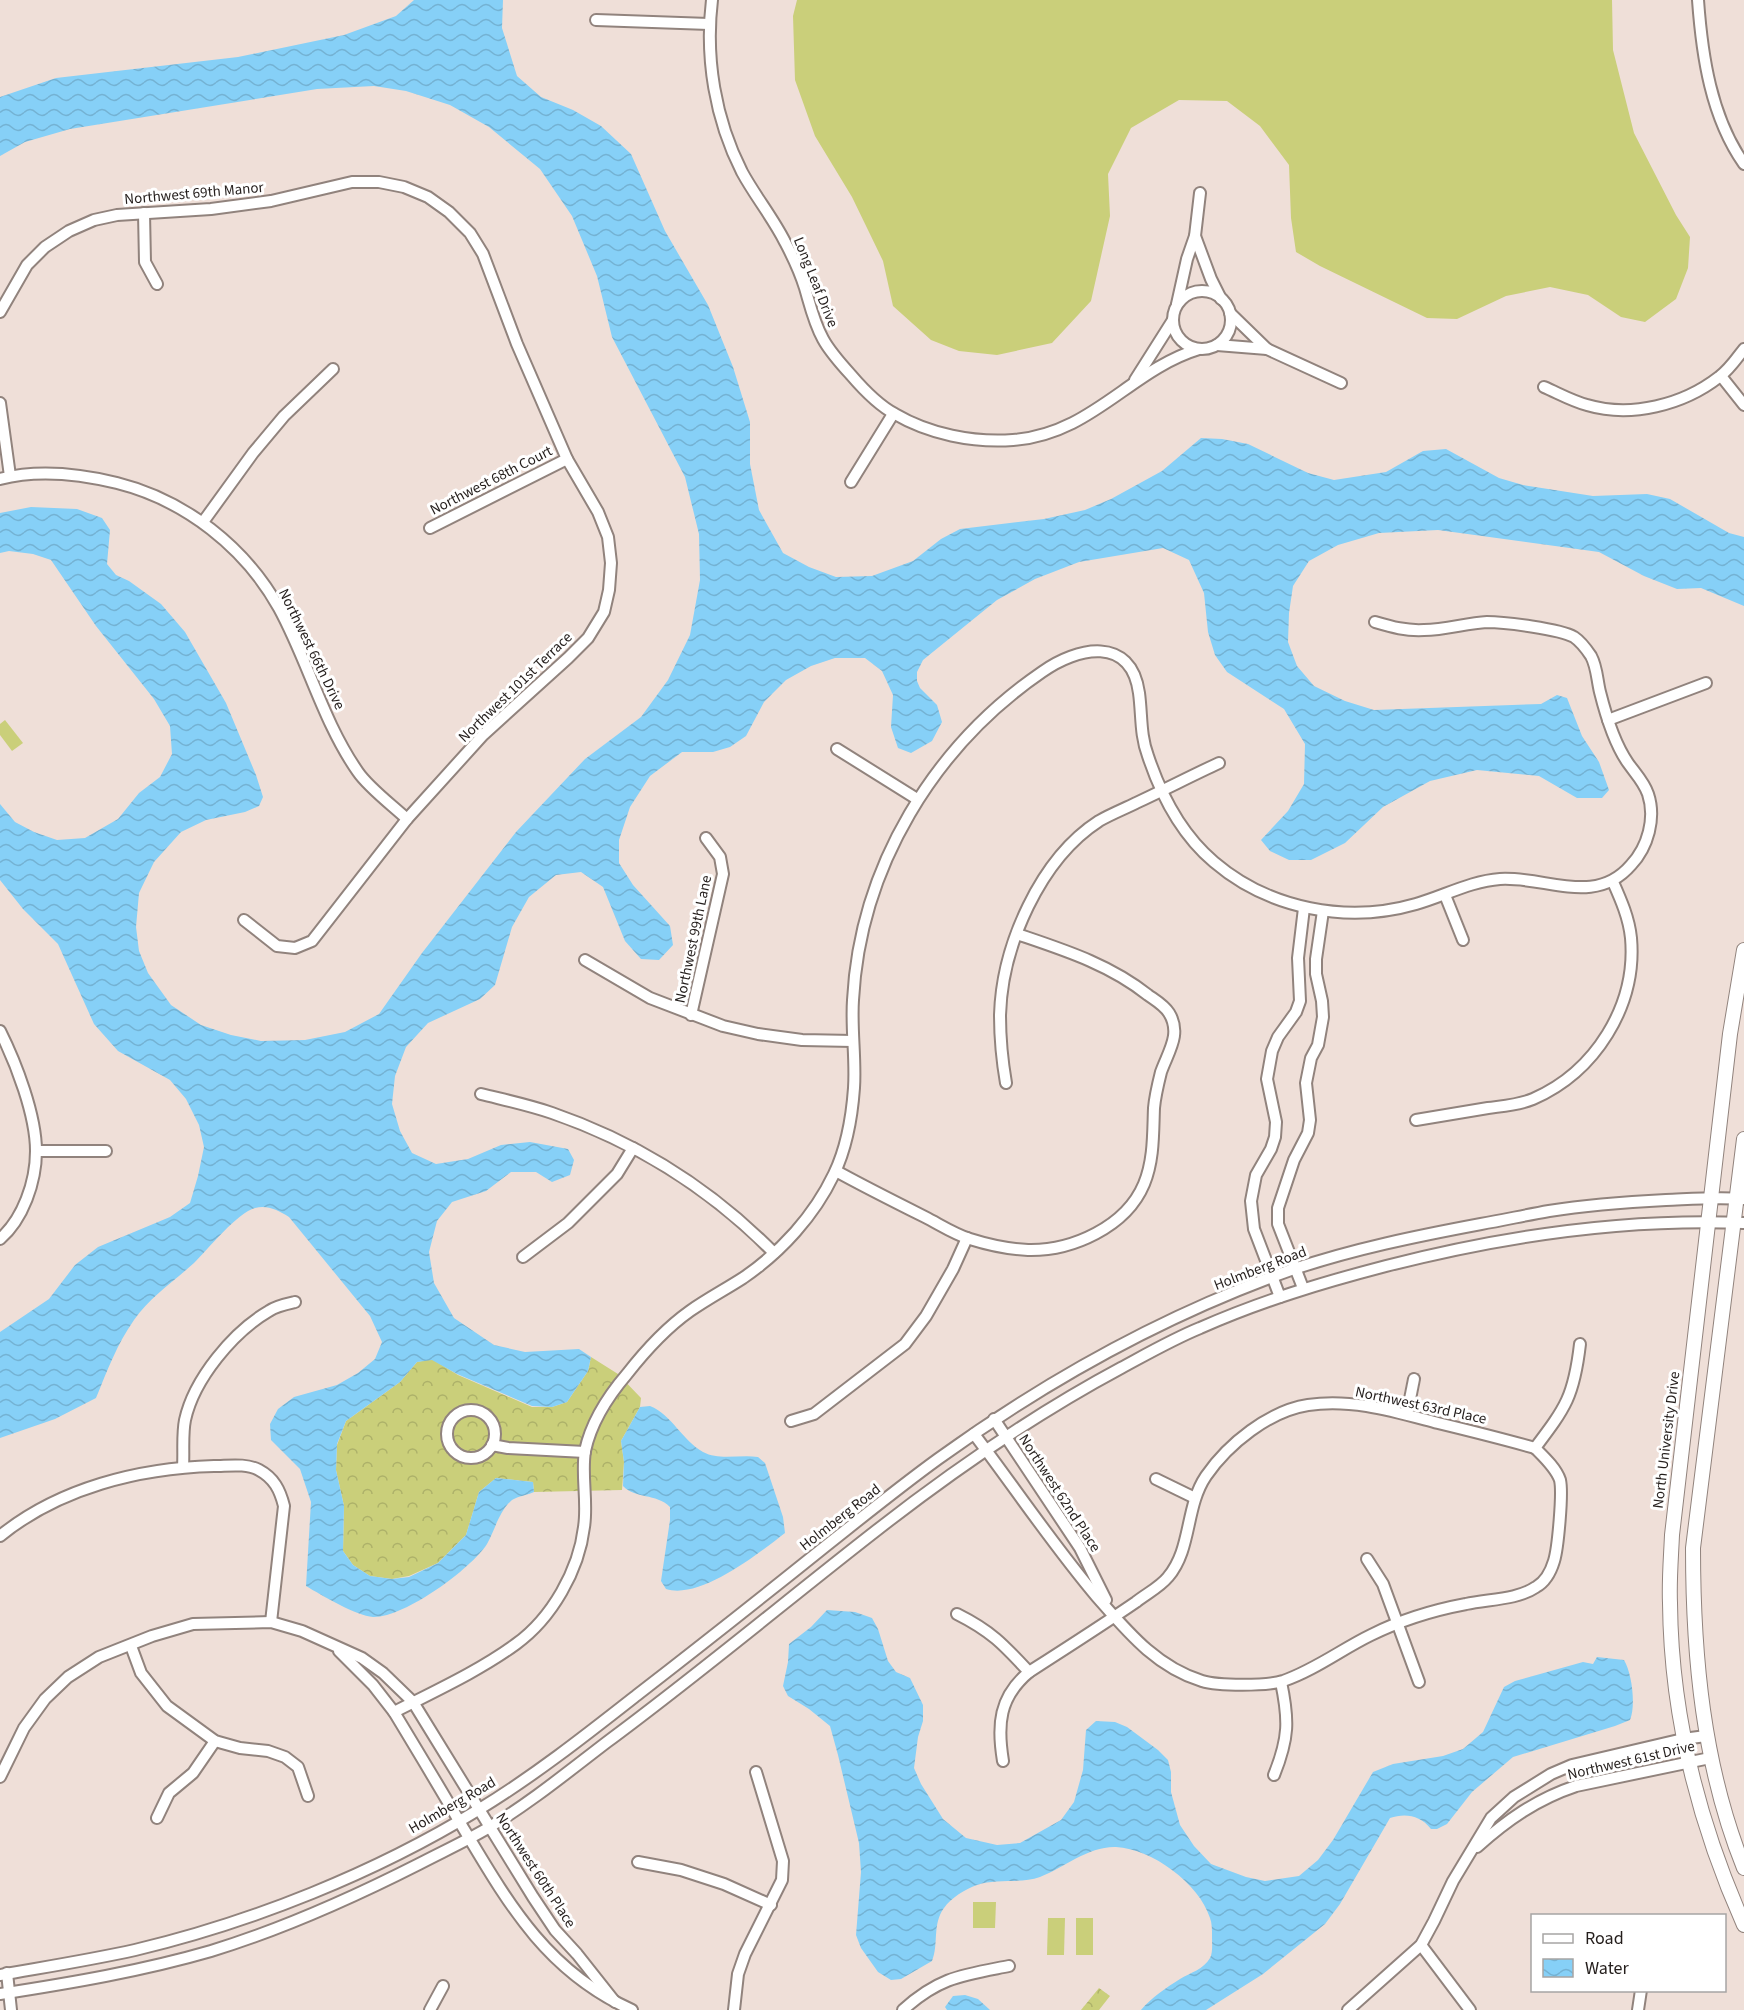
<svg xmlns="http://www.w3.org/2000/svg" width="1744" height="2010" font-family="'Source Sans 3',sans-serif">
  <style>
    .grass { fill: #cacf7a }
    .forest { fill: url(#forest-crowns) }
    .water { fill: url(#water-waves) }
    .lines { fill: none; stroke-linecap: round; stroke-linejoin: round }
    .minor-casing { stroke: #91837d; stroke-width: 14 }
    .major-casing { stroke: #91837d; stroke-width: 16 }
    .minor { stroke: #fff; stroke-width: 10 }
    .major { stroke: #fff; stroke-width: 14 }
    .labels { text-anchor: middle; stroke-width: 6; stroke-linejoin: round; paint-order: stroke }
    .street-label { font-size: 15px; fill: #241e1c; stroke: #fff }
  </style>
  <defs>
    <pattern id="forest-crowns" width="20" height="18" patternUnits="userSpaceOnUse" patternTransform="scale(1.5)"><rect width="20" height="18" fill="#cacf7a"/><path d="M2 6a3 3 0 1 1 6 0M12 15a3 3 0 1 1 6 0" fill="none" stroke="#adb169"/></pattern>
    <pattern id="water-waves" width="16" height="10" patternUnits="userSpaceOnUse" patternTransform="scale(1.5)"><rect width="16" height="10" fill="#86d0f7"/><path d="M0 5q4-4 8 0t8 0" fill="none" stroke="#74b2d3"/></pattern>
  </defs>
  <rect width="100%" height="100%" fill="#efdfd8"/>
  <g class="grass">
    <path d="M797,0H1612L1613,50L1634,133L1676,215L1690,237L1688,268L1676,299L1645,322L1621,317L1588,295L1550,287L1506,296L1457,319L1427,318L1320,266L1296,252L1291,218L1289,165L1260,126L1227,101L1179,100L1131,128L1108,174L1110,216L1091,301L1052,343L997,355L959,351L931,340L893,306L883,261L852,197L815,136L795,80L793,16Z"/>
    <path d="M5,720L23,743L12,751L0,735V724Z"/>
    <path d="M973,1902H996L995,1928H973Z"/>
    <path d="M1048,1918H1065L1064,1955H1047Z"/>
    <rect x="1076" y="1918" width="17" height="37"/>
  </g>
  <g class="forest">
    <path d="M591,1357L618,1374L641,1398L640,1407L621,1441L624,1462L622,1490L534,1492L533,1482L496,1478L479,1492L466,1535L438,1563L409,1576L392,1579L370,1576L353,1565L343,1551L344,1506L336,1470L337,1445L346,1421L400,1382L417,1362L432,1359L458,1375L532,1407H552L567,1402L588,1371Z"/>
    <path d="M1099,1988L1110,1996L1099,2010H1081Z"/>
  </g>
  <g class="water">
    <path d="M414,0H503L502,28L517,76L541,97L573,110L601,126L631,154L665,231L708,305L733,367L750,422V464L759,510L783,553L809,567L836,577L872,576L913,561L941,539L960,529L1044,519L1085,510L1111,499L1162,471L1201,438L1222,439L1248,444L1308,473L1334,480L1386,472L1423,451L1446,449L1499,478L1523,485L1593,496L1647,494L1670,499L1729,533L1744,537V606L1701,588L1677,589L1644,576L1599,552L1438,530L1379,533L1338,545L1309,561L1293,586L1289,613L1288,642L1297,666L1314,686L1345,701L1374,710L1541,704L1557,695L1567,698L1582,736L1599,762L1609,790L1602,798H1577L1539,776L1477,770L1430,781L1383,807L1345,843L1311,860H1289L1270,851L1261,840L1288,811L1304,784L1305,744L1284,709L1227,672L1215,655L1208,632L1204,593L1189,560L1163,548L1079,562L1035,579L997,600L923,660L917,672V681L920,688L937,705L942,722L932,741L911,753L898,748L891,727L893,695L882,671L865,658H835L811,666L786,680L764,702L746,736L730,747L713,752H682L650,776L630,807L619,840V863L633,885L670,926L673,945L659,960L641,959L625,941L603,887L581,872L556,875L529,897L512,927L495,985L480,999L428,1023L406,1047L395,1076L392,1104L400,1131L412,1153L436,1164L468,1159L501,1145L530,1142L568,1149L574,1160L570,1175L552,1182L536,1172H511L486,1191L452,1202L437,1221L429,1252L434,1283L454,1318L494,1345L525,1352L579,1349L591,1357L588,1371L567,1402L552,1407L532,1406L457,1374L432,1360L417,1362L400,1382L346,1421L337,1444L336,1470L344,1506L343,1551L353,1565L370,1576L392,1579L409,1577L438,1563L466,1535L479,1492L496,1478L533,1482L534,1492C528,1495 518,1496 512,1500C499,1511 495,1530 487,1544C471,1569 404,1618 373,1617C357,1616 321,1595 306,1586L311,1502L300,1469L271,1440L270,1424L278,1409L294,1397L337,1385L358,1373L375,1359L382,1342L370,1316L289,1217C277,1210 268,1205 255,1208C238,1212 207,1250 194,1263C173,1282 150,1297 134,1320C117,1344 107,1371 96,1398L55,1419L0,1438V1332L49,1299L75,1265L98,1247L170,1217L190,1203L198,1176L204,1147L199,1125L186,1099L170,1080L118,1051L94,1024L58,944L23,909L0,880V804L15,822L34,832L57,840L85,838L118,819L139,793L160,777L172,754L170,726L154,699L96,626L51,560L33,554L9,551L0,553V513L31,507L77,509L102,518L110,530L107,564L116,575L129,581L161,604L185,632L226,703L256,775L263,797L259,806L245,812L206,820L181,832L154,862L139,893L136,927L139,951L148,973L171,1005L201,1025L231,1035L261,1041L305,1040L345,1032L379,1014L422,953L516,832L585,759L641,717L668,680L690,635L700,580L699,534L685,477L612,337L597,276L572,216L540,169L489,127L450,105L406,91L374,86L317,89L70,129L25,142L0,156V97L56,78L238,57L344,35L396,16Z"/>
    <path d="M650,1406C672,1415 682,1440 703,1452C720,1461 740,1454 758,1457L765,1463L783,1517L785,1533C758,1554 700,1600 666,1589L661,1581L670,1520V1507C656,1493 635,1499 623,1486L624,1462L621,1441L640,1407Z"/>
    <path d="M827,1610L855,1612L872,1618L878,1629L888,1661L896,1672L910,1678L923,1705V1721L918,1737L914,1768L921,1784L943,1819L966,1838L997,1845L1020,1843L1061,1820L1074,1802L1083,1770L1086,1730L1096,1721L1115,1722L1127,1727L1158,1750L1168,1760L1171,1772V1792L1180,1825L1194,1846L1211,1864L1246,1877L1265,1881L1299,1876L1318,1860L1333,1840L1373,1772L1393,1764L1443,1756L1463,1749L1483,1732L1504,1687L1515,1681L1583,1662L1593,1664L1597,1657L1624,1660C1632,1673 1636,1706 1630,1720L1615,1726L1513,1757L1472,1792L1447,1824L1437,1829H1431C1420,1815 1405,1813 1390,1818L1340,1904L1325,1924L1263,1974L1206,2010H1141C1151,1998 1167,1987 1180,1979C1190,1973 1204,1969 1210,1958C1213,1953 1212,1942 1212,1936C1212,1930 1212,1923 1210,1918C1199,1883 1152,1849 1116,1847C1089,1846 1065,1867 1040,1877C1021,1884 997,1878 977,1885C965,1889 951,1898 944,1908C932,1924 939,1944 932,1961L901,1979L891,1980L878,1972L861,1948L856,1935L861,1872L859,1843L838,1755L830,1726L809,1709L788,1696L783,1686L788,1662L789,1644L811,1627Z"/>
    <path d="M965,1995L978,1999L990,2010H947L945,2007L953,1996Z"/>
  </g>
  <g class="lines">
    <g class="minor-casing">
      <g id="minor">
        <path d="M712,0C705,58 715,119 742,172C755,196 773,218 785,242C793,257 800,272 805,288C810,305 814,323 823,339C830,352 841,364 851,375C863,389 878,405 895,414C929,434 973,443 1013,440C1092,434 1130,370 1199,349"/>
        <path d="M1698,0C1702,56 1711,117 1744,164"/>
        <path d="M596,20L709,24"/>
        <path d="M144,213L145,262L157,284"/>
        <path d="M1195,236L1211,279L1221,299"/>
        <circle cx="1202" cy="320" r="29"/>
        <path d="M1177,304L1187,259L1195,236L1200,193"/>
        <path d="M0,312L27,265L45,247L69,231L94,220L117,215L211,209L271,201L352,182H379L404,187L428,197L449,212L470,233L483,254L517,344L567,459L598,512L608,537L611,563L609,590L604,612L588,638L568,658L483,735L407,819L312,941L295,948L277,946L244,920"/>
        <path d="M1230,313L1267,349"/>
        <path d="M1217,345L1267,349L1341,383"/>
        <path d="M1721,376L1744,405"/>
        <path d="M1135,380L1173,320"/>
        <path d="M1544,387C1558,393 1572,401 1587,405C1631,418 1683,405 1719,377C1729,370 1737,358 1744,349"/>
        <path d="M0,403L10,476"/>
        <path d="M0,479C38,469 80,474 117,483C185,500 245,547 279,608C308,661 323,722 358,772C369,788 392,805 407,819"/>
        <path d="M851,482L893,414"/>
        <path d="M203,522L253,453L284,416L333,369"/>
        <path d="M430,528L567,459"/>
        <path d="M1608,720L1706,683"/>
        <path d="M837,749L917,799"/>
        <path d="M1445,895L1463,940"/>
        <path d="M585,960L650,998L723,1026L758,1034L802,1040L853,1041"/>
        <path d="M691,1015L723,874L720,857L706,838"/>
        <path d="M0,1031C16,1063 36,1115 36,1151C36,1182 23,1219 0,1239"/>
        <path d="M1006,1083C1002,1060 1000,1038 1000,1015C1002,946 1040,859 1099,821C1111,814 1124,809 1136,803C1164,790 1191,776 1219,763"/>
        <path d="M481,1094C505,1100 529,1105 552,1113C636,1142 711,1189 774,1253"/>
        <path d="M1416,1120C1440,1116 1464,1112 1488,1108C1502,1106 1519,1105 1533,1099C1595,1072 1637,1006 1631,938C1629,918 1621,900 1613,882"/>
        <path d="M36,1151H106"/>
        <path d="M836,1171C865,1187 895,1202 925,1217C939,1224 954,1234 970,1239C989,1245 1007,1249 1028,1250C1072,1251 1126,1227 1144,1184C1154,1160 1153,1133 1154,1108C1155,1096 1158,1084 1161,1072C1168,1052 1182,1034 1169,1013C1164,1005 1155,1000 1148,995C1109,964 1064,950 1017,934"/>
        <path d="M523,1257L568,1223L617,1174L633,1148"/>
        <path d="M1303,1288L1278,1224V1208L1294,1160L1308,1133L1310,1120L1306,1083L1311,1058L1318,1045L1323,1017L1322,1001L1316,974V959L1323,911"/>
        <path d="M1280,1297L1254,1229L1251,1201L1256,1175L1271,1149L1275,1137L1276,1122L1267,1079L1272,1051L1278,1037L1296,1012L1300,1001L1298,958L1304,908"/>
        <circle cx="471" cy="1434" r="24"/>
        <path d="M1407,1414L1414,1379"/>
        <path d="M994,1419L1080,1548L1106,1600"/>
        <path d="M791,1421L814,1414L905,1344L926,1316L953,1269L967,1238"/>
        <path d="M974,1434C1015,1488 1053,1545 1097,1597C1127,1631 1156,1667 1202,1681C1218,1686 1267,1686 1283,1681C1315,1670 1342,1649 1371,1635C1401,1620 1434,1610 1466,1604C1488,1599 1517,1600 1536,1587C1545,1582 1551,1571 1554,1561C1558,1548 1563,1493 1560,1480C1556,1468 1544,1457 1535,1448"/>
        <path d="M492,1445L508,1448L585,1452"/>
        <path d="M1535,1448C1566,1407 1574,1396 1580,1344"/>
        <path d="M183,1467C184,1452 182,1435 185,1420C194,1379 233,1332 269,1311C276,1306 286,1304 295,1302"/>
        <path d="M1156,1479L1195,1498"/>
        <path d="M0,1536C59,1488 139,1468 214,1466C228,1466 246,1463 259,1470C274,1478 280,1490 284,1506L271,1622"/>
        <path d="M1367,1559L1383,1584L1419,1682"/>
        <path d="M957,1614C991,1631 1003,1644 1029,1672"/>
        <path d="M131,1646L141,1673L167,1706L215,1741L240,1748L268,1751L285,1757L298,1767L308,1796"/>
        <path d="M339,1651L373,1685L394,1712C417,1750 440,1788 462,1826C508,1903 546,1971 632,2010"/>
        <path d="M394,1712C435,1691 479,1671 516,1644C552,1618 579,1570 584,1527C588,1502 581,1475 585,1451C591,1423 609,1395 627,1374C645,1351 666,1328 690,1311C707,1299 726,1289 743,1278C781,1252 814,1216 834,1174C846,1149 852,1116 854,1088C856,1059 851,1029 853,1000C860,867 934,746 1042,672C1077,647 1131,635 1139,693C1142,715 1140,735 1148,756C1161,795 1182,835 1214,862C1269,909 1347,924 1416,904C1444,896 1471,881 1500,879C1546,876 1595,907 1631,865C1648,847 1656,818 1648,794C1644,782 1635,773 1628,763C1614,743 1606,716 1600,692C1597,680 1597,667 1591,656C1587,650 1580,641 1574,637C1560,629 1504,622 1487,622C1466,623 1446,630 1424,630C1406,631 1392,627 1375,622"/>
        <path d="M1003,1761C997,1725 999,1697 1029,1672C1065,1649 1101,1626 1136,1602C1146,1594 1160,1587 1168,1577C1192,1549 1185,1507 1206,1476C1228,1444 1269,1411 1308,1405C1352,1398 1396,1412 1438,1423C1471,1431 1503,1439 1535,1448"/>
        <path d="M1274,1775C1289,1738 1289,1720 1281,1682"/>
        <path d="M0,1777L24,1728L45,1699L68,1677L99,1657L152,1636L193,1624L271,1622L302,1631L362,1658L383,1673L413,1702L533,1897L555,1930L577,1954L615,2002"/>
        <path d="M157,1818L169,1793L193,1773L215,1741"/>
        <path d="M1477,1847C1507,1820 1537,1799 1576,1786L1710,1758"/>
        <path d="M638,1862L681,1870L724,1884L771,1905"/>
        <path d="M1421,1945L1470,2010"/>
        <path d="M7,1973L11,2010"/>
        <path d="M0,1975C45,1967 90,1960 135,1950C253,1922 375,1873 478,1810C534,1776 586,1735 637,1695C699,1647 761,1598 822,1549C860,1519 898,1488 938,1459C1046,1381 1165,1315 1291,1270C1353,1249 1417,1236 1481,1224C1504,1220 1526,1215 1549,1211C1587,1205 1627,1202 1666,1200C1692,1199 1718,1197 1744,1199"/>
        <path d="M0,1994C71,1983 142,1971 211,1951C283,1929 352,1898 419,1864C442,1852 466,1841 488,1828C530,1803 569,1771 607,1742C699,1674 787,1600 877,1530C954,1470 1035,1414 1121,1368C1147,1354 1173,1339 1200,1328C1261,1301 1321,1283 1386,1266C1503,1236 1623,1218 1744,1223"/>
        <path d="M430,2010L443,1986"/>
        <path d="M734,2010L738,1974L745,1954L782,1880L783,1861L756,1772"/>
        <path d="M903,2010C939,1977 963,1975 1009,1966"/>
        <path d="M1348,2010L1421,1945L1434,1921L1453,1881L1491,1818L1514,1797L1551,1774L1572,1765L1683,1739L1706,1736"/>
        <path d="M1638,2010L1641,1990"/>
      </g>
    </g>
    <g class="major-casing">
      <g id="major">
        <path d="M1744,950L1730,1034L1672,1535C1671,1558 1669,1581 1670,1603C1671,1715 1699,1824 1744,1925"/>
        <path d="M1744,1139L1693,1548C1693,1657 1703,1766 1744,1868"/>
      </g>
    </g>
    <use href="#minor" class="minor"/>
    <use href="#major" class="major"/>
  </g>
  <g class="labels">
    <g class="street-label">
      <text transform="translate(194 193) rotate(-5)" y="5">Northwest 69th Manor</text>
      <text transform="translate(816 282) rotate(68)" y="5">Long Leaf Drive</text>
      <text transform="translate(491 480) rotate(-27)" y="5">Northwest 68th Court</text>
      <text transform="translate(312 649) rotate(64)" y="5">Northwest 66th Drive</text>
      <text transform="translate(515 687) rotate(-44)" y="5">Northwest 101st Terrace</text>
      <text transform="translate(693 939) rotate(-78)" y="5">Northwest 99th Lane</text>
      <text transform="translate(1260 1268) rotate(-21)" y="5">Holmberg Road</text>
      <text transform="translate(1421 1405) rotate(12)" y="5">Northwest 63rd Place</text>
      <text transform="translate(1666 1440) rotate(-83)" y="5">North University Drive</text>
      <text transform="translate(1060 1493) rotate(57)" y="5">Northwest 62nd Place</text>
      <text transform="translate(840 1517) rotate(-38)" y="5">Holmberg Road</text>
      <text transform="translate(1631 1760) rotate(-13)" y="5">Northwest 61st Drive</text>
      <text transform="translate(452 1805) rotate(-30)" y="5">Holmberg Road</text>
      <text transform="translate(536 1870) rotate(57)" y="5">Northwest 60th Place</text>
    </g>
  </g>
  <rect x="1531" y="1914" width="195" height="78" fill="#ffffff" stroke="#a7a5a4" stroke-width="1.5"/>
  <rect x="1543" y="1934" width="30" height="9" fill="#ffffff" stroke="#a7a5a4" stroke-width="1.5"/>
  <text x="1585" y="1944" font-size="18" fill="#241e1c">Road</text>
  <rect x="1543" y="1959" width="30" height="18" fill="url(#water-waves)" stroke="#a7a5a4" stroke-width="1.5"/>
  <text x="1585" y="1974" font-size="18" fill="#241e1c">Water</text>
</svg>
